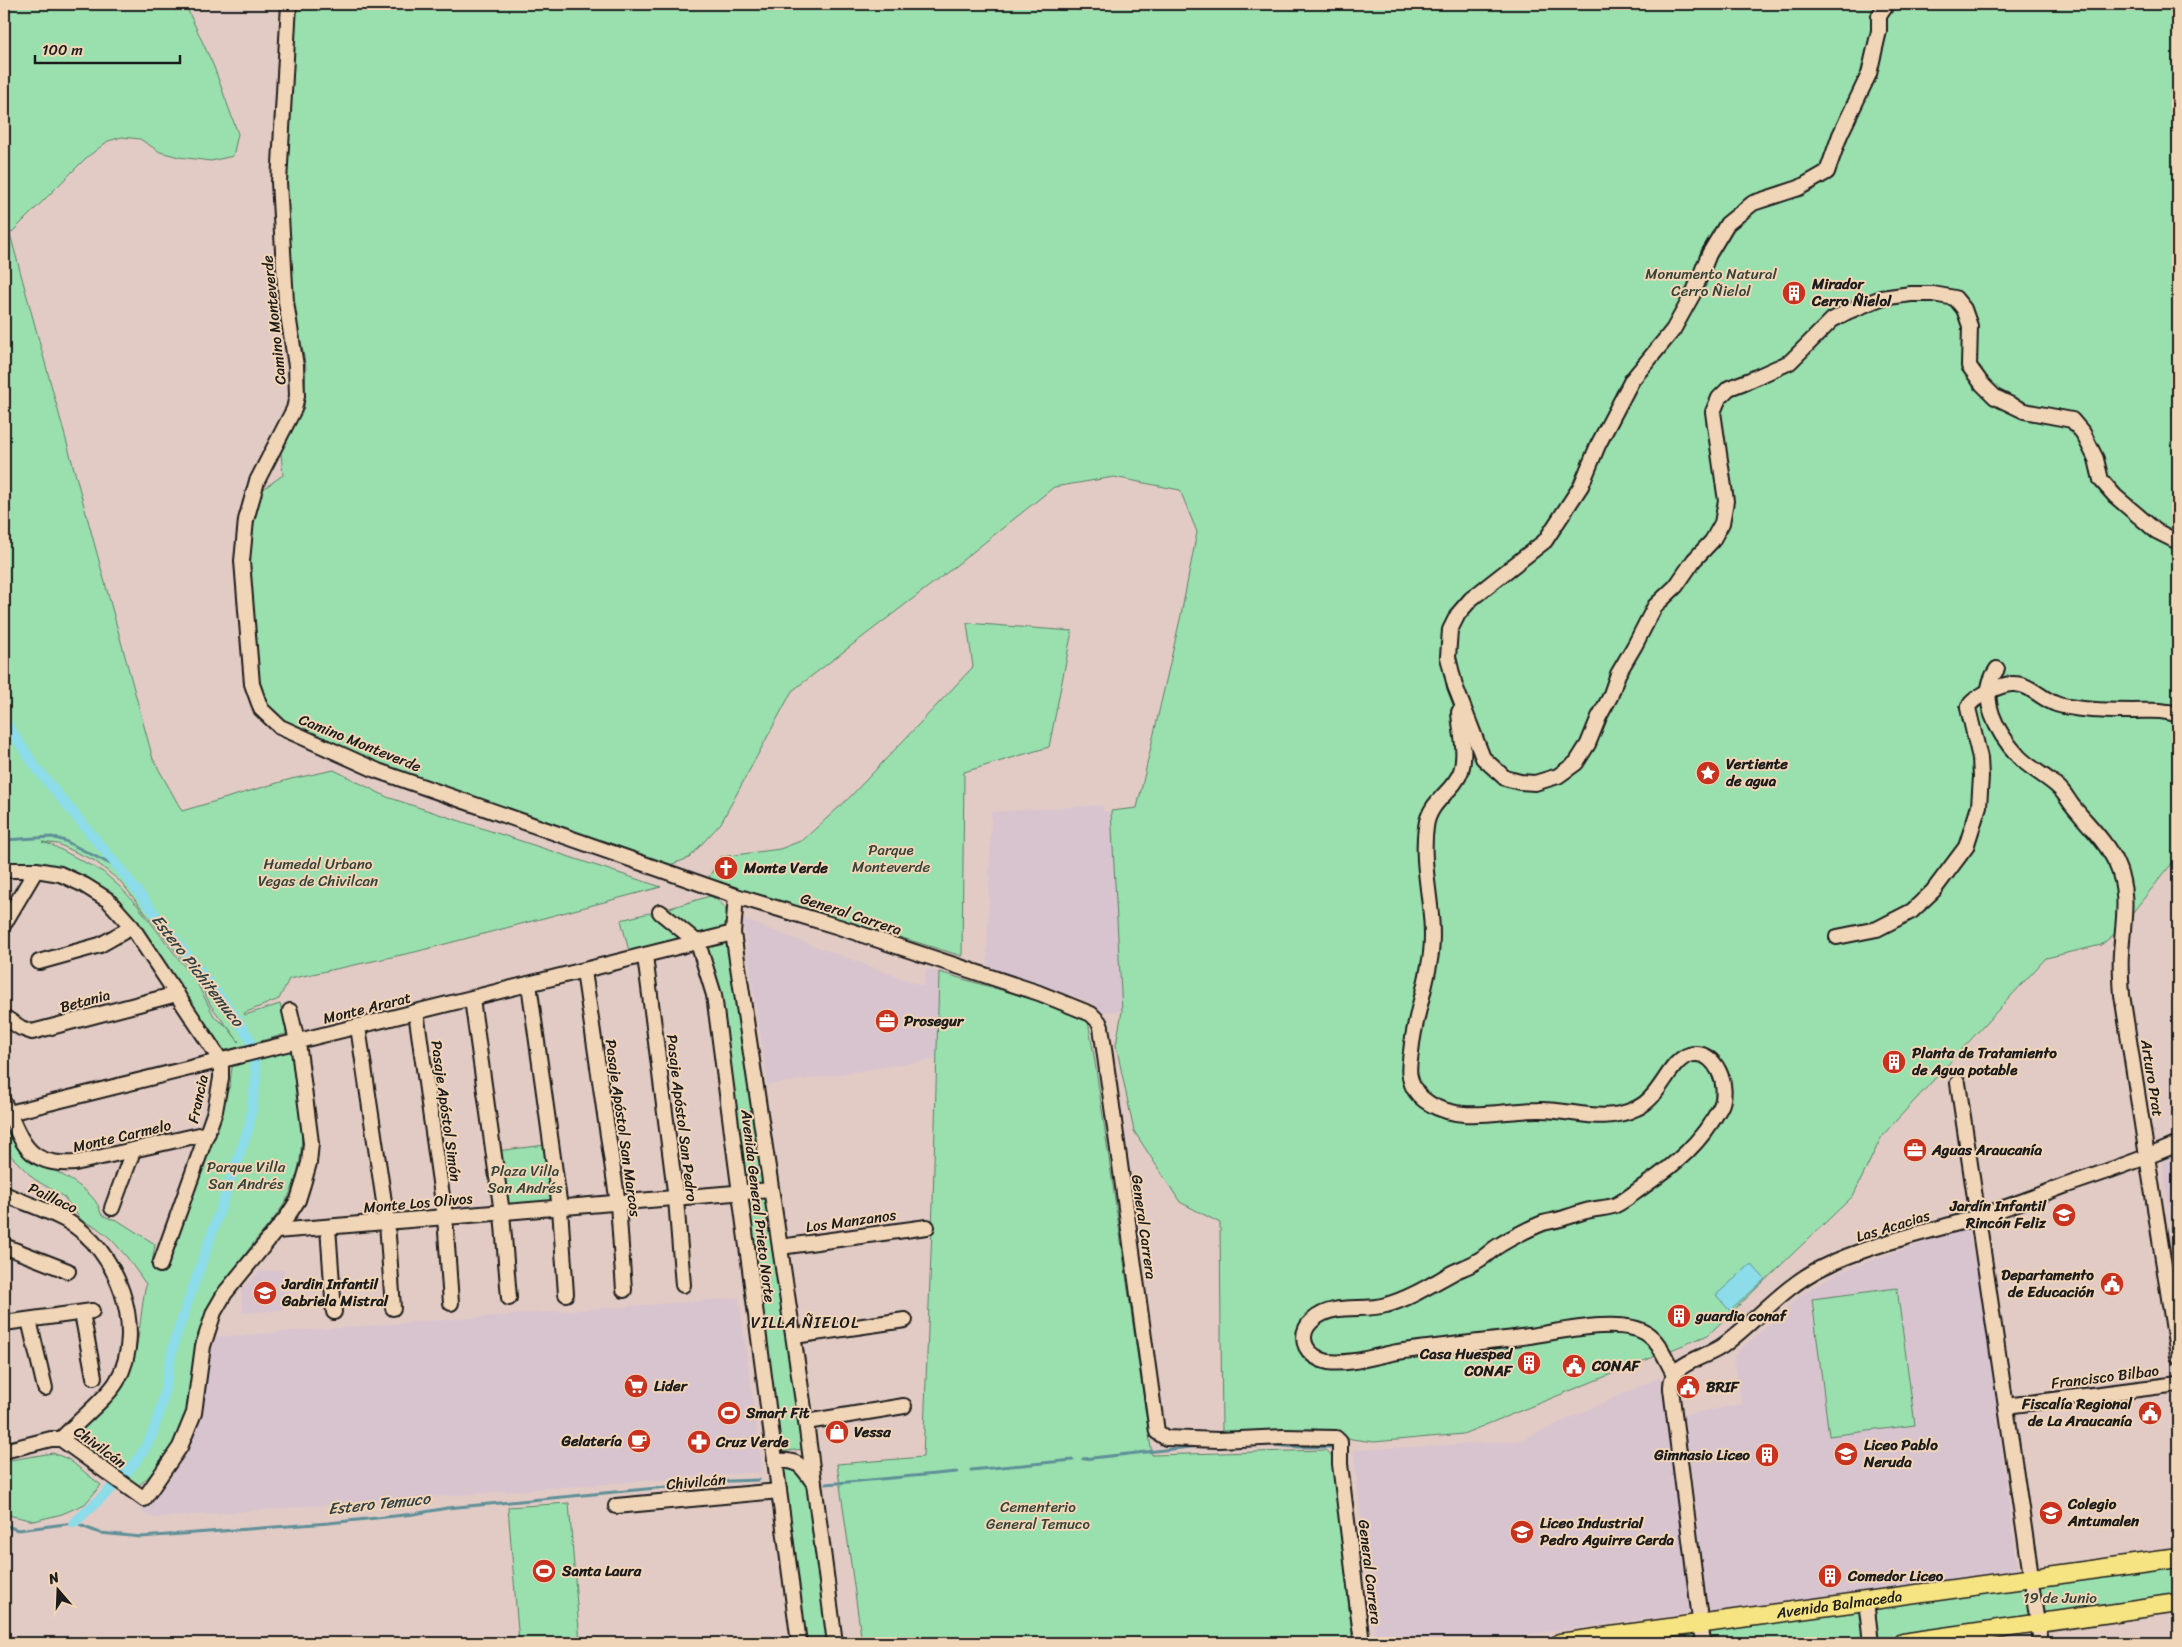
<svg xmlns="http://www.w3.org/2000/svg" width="2182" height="1647" font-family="Sriracha,sans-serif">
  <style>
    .built { fill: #d8c4cf }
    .green { fill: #99e0ae; stroke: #5a7e65; fill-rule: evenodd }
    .water { fill: #8cdce9; stroke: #5f8f97 }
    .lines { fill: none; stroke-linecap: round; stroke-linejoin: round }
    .stream { stroke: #5f8f97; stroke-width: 3 }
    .canal { stroke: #8cdce9; stroke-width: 10 }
    .minor-casing { stroke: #1c1c1c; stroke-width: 18 }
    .major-casing { stroke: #1c1c1c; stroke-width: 21 }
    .minor { stroke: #f1d5b7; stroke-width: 14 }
    .major { stroke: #f6e381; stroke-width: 18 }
    .labels { text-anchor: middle; stroke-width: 4; stroke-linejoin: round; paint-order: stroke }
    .park-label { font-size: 15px; fill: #354339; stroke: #f1d5b7 }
    .poi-label { font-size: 15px; font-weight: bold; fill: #1c1c1c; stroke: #f1d5b7; text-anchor: start }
    .street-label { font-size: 15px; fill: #1c1c1c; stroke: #f1d5b7 }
    .water-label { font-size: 16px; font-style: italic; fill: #324245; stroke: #f1d5b7 }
    .neighbourhood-label { font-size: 16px; letter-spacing: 1px; fill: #1c1c1c; stroke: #f1d5b7 }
  </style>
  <rect width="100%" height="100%" fill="#e2cbc5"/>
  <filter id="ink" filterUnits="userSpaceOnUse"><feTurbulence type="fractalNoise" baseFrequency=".02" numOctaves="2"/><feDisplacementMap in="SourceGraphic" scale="10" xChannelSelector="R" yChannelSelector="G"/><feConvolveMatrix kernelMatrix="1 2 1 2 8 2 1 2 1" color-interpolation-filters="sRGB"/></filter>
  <g filter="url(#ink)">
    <g class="built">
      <path d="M1103,805L1104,812L1111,811L1122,1011L1099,1012L1092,1003L987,966L991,812Z"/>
      <path d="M742,919L923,986L926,969L939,972L937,1059L768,1085Z"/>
      <path d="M2178,1154V1266L2162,1161Z"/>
      <path d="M1968,1227L1983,1306L2018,1573L1703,1619L1691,1529L1699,1527L1683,1415L1742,1404L1733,1356L1806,1291L1839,1272Z"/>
      <path d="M283,1270L289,1297L284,1300V1310L243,1313L241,1290L260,1271Z"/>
      <path d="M739,1298L763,1472L156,1518L146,1515L141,1510L185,1451L214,1337Z"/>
      <path d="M1660,1377L1693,1613L1462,1643H1376L1353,1450L1519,1441Z"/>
    </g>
    <g class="green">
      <path d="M4,4H185L214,67L238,134L233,156L211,161L179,157L160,152L140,139L122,137L108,141L86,158L10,234L153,759L182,811L291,779L334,770L387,797L661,887L415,952L289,979L279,999L244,1013L245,1015L280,1004L289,1033L223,1052L110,894L4,866ZM42,842L58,844L95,861L121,882L198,980L211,1006L239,1042L227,1026L215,1018L197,983L138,906L120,887L103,872L52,845Z"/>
      <path d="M292,4H2178V856L2116,933L2101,945L2046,958L1882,1136L1853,1196L1708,1335L1463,1434L1374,1442L1352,1439L1314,1429L1222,1433L1220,1223L1180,1202L1134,1131L1116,1045L1122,1011L1111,811L1137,808L1181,615L1197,532L1180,490L1114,477L1054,487L949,571L792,691L721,823L689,858L656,870L319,745L276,723L257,701L242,573L256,494L283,475L281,453L304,407L306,367L293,302L283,188Z"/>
      <path d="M967,623L1072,631L1049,747L964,772L962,956L708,879L720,857L780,849L803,840L849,798L973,667Z"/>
      <path d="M710,896C725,904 728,909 727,926C717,935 707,934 695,935L663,910Z"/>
      <path d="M649,913L668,924L679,933V938L629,951L621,920Z"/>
      <path d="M731,936L768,1188L742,1191L701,945Z"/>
      <path d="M939,972L1066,1009L1088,1021L1095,1062L1152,1455L1325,1450L1332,1456L1353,1643H862L837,1464L923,1457L933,1203Z"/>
      <path d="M285,1050H291C299,1088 307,1137 297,1174C289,1207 265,1227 246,1253C231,1273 216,1295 205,1317C195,1337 196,1360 193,1380C190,1395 187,1412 182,1425C176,1442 153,1475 138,1486H133L79,1442L77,1435C89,1415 110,1401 123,1382C141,1354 139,1316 146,1284L126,1256L111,1239L96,1227L82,1221L64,1197L34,1179L4,1149V1130C12,1140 21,1149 32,1157C51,1171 97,1188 101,1214L108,1218L117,1220L155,1244L152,1264L162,1270L213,1133L230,1085L232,1067Z"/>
      <path d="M545,1145L551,1200L504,1206L497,1151Z"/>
      <path d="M756,1195L765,1197L770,1201L803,1449L780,1452L747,1204L748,1199Z"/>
      <path d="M1897,1288L1915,1425L1829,1436L1812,1299Z"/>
      <path d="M53,1453L68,1459L101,1485L85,1504L62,1514L34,1521L4,1514V1461Z"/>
      <path d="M781,1464L806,1473L832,1643H804Z"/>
      <path d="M569,1503L580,1643H519L508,1507Z"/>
      <path d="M2178,1561V1600L2041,1621L2035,1580Z"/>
      <path d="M2028,1583L2034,1620L1876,1643L1870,1605Z"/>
      <path d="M1861,1608L1865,1643H1709L1707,1629Z"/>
      <path d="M1695,1630L1697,1643H1602Z"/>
    </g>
    <path class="water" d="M1751,1264L1765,1279L1730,1311L1716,1295Z"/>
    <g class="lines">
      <g class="stream">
        <path d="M4,840L52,837L65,841L120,869"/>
        <path d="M1264,1444L1295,1447H1330"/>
        <path d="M1083,1459L1200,1446"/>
        <path d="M971,1470L1073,1460"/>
        <path d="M826,1484L957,1472"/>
        <path d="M4,1525L18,1530L74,1523L100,1533L141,1537L329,1523L414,1514L447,1508L730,1481L759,1480"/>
      </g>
      <path class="canal" d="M4,720L37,769L120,869L235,1016L250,1039L254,1052L256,1078L249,1127L175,1339C165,1378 164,1423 139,1457C121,1482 96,1502 74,1523"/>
      <g class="minor-casing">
        <g id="minor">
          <path d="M289,4L279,182L286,302L296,366L297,396L294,409L257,481L246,520L242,561L252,684L261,709L280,727L378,771L736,896L839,927L1039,993L1091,1014L1099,1022L1101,1027L1157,1432L1166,1438L1219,1440L1283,1437L1336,1438L1340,1442V1464L1362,1643"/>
          <path d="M1887,4L1879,16V31L1869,74L1840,135L1827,172L1799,188L1753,203L1727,224L1709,254L1693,294L1673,330L1632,380L1598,445L1581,486L1545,541L1471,599L1458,614L1450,630L1448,657L1455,686L1483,758L1505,778L1520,782L1535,783L1558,776L1576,763L1588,744L1599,717L1610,697L1618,674L1635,645L1655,606L1676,586L1694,560L1712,541L1722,523L1726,501L1713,412L1719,398L1729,388L1750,380L1790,362L1832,320L1847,312L1881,298L1911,294H1933L1955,298L1964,309L1970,326L1969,366L1982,384L1995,397L2024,411L2072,420L2083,433L2096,459L2101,480L2115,496L2156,531L2178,542"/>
          <path d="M1997,669C1976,698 1998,734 2019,757C2031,769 2046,776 2058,787C2064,792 2068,800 2072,805C2087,824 2106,841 2116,863C2130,893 2123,922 2121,953C2120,967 2121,981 2122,995L2178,1356"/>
          <path d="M1459,712C1460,731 1467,752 1461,771C1454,792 1429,800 1426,827C1420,869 1436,911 1431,953C1427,986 1414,1018 1411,1052C1410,1060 1408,1070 1410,1077C1412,1089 1420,1098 1430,1104C1462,1123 1502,1110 1538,1110C1573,1109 1602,1125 1637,1108C1661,1097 1669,1061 1689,1055C1716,1047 1731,1088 1720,1108C1701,1143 1676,1164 1644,1186C1635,1192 1626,1200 1616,1205C1609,1208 1599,1208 1591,1210C1583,1211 1575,1215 1567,1217C1559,1220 1551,1221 1543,1223C1530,1228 1509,1239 1498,1246C1490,1251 1485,1257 1477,1261C1470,1266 1462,1268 1454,1272C1432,1284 1411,1298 1386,1305C1363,1312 1333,1302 1313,1320C1301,1330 1301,1345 1313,1355C1317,1358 1323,1361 1328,1362C1353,1365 1380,1354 1404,1351C1445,1345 1488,1342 1529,1336C1558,1332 1620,1317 1646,1333C1660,1342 1666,1360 1674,1374"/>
          <path d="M4,870H36L60,874L84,885L108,900L132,927L221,1061V1078L215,1111L160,1265"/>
          <path d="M736,896L733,933L806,1422L835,1643"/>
          <path d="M660,912L698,943L714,995L799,1643"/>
          <path d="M4,924L36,870"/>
          <path d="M1837,937L1877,929L1912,911L1933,891L1966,847L1979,806L1981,777L1980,758L1968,708C1972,697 2003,683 2014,684C2030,684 2041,699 2056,704C2061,706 2069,707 2075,708C2093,711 2114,711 2133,711C2149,711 2163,709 2178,715"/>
          <path d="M645,956L676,1199L683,1285"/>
          <path d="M39,962L100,945L132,927"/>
          <path d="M584,971L618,1204L624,1290"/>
          <path d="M529,984L560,1208L566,1294"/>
          <path d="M472,999L502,1213L509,1298"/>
          <path d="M416,1012L445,1217L451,1303"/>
          <path d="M4,1017L21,1028L32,1032L177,994"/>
          <path d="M358,1027L387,1222L393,1308"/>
          <path d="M1958,1083L2041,1643"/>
          <path d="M4,1103C22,1139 25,1167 75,1163L208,1133"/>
          <path d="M9,1113L733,933"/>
          <path d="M4,1194C24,1203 48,1210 67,1221C117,1249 147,1329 117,1381C108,1397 76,1423 61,1439"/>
          <path d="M112,1208L133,1151"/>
          <path d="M328,1227L334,1312"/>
          <path d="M276,1231L771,1190"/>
          <path d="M4,1246L68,1271"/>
          <path d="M780,1247L927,1227"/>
          <path d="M82,1313L94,1377"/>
          <path d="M29,1320L45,1388"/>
          <path d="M4,1323L92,1311"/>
          <path d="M794,1336L905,1320"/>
          <path d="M2006,1406L2178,1384"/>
          <path d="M806,1422L904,1406"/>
          <path d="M4,1451L51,1439H61L144,1499L180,1447L194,1413L203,1346L214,1312L225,1293L287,1217L298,1200L303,1184L309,1163L311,1143L299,1050L290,1011"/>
          <path d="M775,1461C797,1459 801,1464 813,1482"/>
          <path d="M616,1506L779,1491"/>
          <path d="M1866,1601L1871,1643"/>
          <path d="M1703,1643L1671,1389C1669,1361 1707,1359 1725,1344C1758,1319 1785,1285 1823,1267C1868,1245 1920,1234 1968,1220C2000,1210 2032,1198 2064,1186C2103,1173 2141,1160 2178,1144"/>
        </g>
      </g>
      <g class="major-casing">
        <g id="major">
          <path id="s1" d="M1560,1643L2178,1558"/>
          <path d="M1902,1643L2178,1603"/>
        </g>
      </g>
      <use href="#minor" class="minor"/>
      <use href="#major" class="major"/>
    </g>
  </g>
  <defs>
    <g id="building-disc" transform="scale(1.25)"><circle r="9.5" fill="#c8321e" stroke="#f1d5b7"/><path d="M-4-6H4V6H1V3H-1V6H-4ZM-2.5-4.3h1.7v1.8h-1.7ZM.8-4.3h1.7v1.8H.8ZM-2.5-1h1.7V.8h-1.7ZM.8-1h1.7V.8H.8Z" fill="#fff"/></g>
    <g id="sight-disc" transform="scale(1.25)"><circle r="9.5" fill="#c8321e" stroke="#f1d5b7"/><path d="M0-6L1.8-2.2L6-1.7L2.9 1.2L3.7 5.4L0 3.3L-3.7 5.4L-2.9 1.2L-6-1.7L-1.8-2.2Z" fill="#fff"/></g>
    <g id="church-disc" transform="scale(1.25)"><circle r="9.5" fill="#c8321e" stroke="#f1d5b7"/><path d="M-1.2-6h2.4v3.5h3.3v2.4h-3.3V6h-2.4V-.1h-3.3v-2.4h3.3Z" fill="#fff"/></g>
    <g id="office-disc" transform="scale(1.25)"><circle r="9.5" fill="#c8321e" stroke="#f1d5b7"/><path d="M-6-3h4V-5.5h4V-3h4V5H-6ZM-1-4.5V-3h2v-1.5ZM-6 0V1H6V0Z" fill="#fff"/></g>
    <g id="school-disc" transform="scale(1.25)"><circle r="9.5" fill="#c8321e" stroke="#f1d5b7"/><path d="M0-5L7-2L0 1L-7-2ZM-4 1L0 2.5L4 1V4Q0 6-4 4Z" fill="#fff"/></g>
    <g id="civic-disc" transform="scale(1.25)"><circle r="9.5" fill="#c8321e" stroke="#f1d5b7"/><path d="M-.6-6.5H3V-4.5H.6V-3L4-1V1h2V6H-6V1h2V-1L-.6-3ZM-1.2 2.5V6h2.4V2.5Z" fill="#fff"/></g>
    <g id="supermarket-disc" transform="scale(1.25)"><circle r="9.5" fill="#c8321e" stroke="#f1d5b7"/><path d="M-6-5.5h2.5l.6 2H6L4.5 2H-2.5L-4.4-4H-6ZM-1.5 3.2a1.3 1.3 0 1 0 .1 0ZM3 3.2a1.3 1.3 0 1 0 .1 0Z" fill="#fff"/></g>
    <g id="stadium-disc" transform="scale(1.25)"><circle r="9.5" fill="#c8321e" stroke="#f1d5b7"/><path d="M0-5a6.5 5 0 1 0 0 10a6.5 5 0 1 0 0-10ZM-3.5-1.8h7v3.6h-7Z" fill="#fff"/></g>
    <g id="shop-disc" transform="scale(1.25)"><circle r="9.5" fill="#c8321e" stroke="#f1d5b7"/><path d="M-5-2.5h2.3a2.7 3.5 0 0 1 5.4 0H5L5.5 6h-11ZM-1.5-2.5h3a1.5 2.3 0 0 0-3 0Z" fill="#fff"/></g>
    <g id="cafe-disc" transform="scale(1.25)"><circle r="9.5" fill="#c8321e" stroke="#f1d5b7"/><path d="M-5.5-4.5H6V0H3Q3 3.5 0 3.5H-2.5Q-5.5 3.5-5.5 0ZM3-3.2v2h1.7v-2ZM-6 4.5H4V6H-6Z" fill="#fff"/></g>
    <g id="pharmacy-disc" transform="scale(1.25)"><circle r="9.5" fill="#c8321e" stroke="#f1d5b7"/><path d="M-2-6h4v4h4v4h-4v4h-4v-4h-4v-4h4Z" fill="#fff"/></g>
  </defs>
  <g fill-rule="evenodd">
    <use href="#building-disc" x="1794" y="293"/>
    <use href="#sight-disc" x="1708" y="773"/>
    <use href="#church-disc" x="726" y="868"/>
    <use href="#office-disc" x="887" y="1021"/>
    <use href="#building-disc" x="1894" y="1062"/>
    <use href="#office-disc" x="1915" y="1150"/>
    <use href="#school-disc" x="2064" y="1215"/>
    <use href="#civic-disc" x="2112" y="1284"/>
    <use href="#school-disc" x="265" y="1293"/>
    <use href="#building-disc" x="1679" y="1316"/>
    <use href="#building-disc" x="1529" y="1363"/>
    <use href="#civic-disc" x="1574" y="1366"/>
    <use href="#supermarket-disc" x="636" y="1386"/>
    <use href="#civic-disc" x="1688" y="1387"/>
    <use href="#stadium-disc" x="729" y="1413"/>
    <use href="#civic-disc" x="2150" y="1413"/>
    <use href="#shop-disc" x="837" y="1432"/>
    <use href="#cafe-disc" x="639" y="1441"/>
    <use href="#pharmacy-disc" x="699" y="1442"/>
    <use href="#school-disc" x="1846" y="1454"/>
    <use href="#building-disc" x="1767" y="1455"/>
    <use href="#school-disc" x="2051" y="1513"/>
    <use href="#school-disc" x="1522" y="1532"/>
    <use href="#stadium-disc" x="544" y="1571"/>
    <use href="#building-disc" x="1830" y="1576"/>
  </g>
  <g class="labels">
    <g class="park-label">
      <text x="1711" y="279">Monumento Natural<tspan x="1711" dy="17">Cerro Ñielol</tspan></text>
      <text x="891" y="855">Parque<tspan x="891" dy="17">Monteverde</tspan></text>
      <text x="318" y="869">Humedal Urbano<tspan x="318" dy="17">Vegas de Chivilcan</tspan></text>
      <text x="246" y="1172">Parque Villa<tspan x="246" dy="17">San Andrés</tspan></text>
      <text x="525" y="1176">Plaza Villa<tspan x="525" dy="17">San Andrés</tspan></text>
      <text x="1038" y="1512">Cementerio<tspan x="1038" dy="17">General Temuco</tspan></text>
      <text x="2060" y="1603">19 de Junio</text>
    </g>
    <g class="poi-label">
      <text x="1812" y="289">Mirador<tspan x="1812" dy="17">Cerro Ñielol</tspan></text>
      <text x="1726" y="769">Vertiente<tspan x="1726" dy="17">de agua</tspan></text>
      <text x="744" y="873">Monte Verde</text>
      <text x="904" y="1026">Prosegur</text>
      <text x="1912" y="1058">Planta de Tratamiento<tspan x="1912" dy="17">de Agua potable</tspan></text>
      <text x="1932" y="1155">Aguas Araucanía</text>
      <text x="2046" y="1211" text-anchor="end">Jardín Infantil<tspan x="2046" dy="17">Rincón Feliz</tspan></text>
      <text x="2094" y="1280" text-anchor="end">Departamento<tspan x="2094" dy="17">de Educación</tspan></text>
      <text x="282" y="1289">Jardin Infantil<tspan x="282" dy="17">Gabriela Mistral</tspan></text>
      <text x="1696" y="1321">guardia conaf</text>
      <text x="1512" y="1359" text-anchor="end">Casa Huesped<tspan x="1512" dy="17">CONAF</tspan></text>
      <text x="1592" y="1371">CONAF</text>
      <text x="654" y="1391">Lider</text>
      <text x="1706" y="1392">BRIF</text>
      <text x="2132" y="1409" text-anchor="end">Fiscalía Regional<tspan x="2132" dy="17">de La Araucanía</tspan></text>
      <text x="746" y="1418">Smart Fit</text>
      <text x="854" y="1437">Vessa</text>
      <text x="622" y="1446" text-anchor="end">Gelatería</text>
      <text x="716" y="1447">Cruz Verde</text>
      <text x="1864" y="1450">Liceo Pablo<tspan x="1864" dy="17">Neruda</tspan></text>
      <text x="1750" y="1460" text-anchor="end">Gimnasio Liceo</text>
      <text x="2068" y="1509">Colegio<tspan x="2068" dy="17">Antumalen</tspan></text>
      <text x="1540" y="1528">Liceo Industrial<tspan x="1540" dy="17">Pedro Aguirre Cerda</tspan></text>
      <text x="562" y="1576">Santa Laura</text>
      <text x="1848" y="1581">Comedor Liceo</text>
    </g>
    <g class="street-label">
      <text transform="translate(274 320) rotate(-96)" y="5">Camino Monteverde</text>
      <text transform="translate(360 743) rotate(22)" y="5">Camino Monteverde</text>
      <text transform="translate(851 914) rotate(18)" y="5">General Carrera</text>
      <text transform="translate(85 1001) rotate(-15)" y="5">Betania</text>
      <text transform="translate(367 1008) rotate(-14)" y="5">Monte Ararat</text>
      <text transform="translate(2152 1078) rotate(81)" y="5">Arturo Prat</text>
      <text transform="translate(198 1099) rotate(-78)" y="5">Francia</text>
      <text transform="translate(446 1111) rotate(82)" y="5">Pasaje Apóstol Simón</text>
      <text transform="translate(682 1118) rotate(83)" y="5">Pasaje Apóstol San Pedro</text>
      <text transform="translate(623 1128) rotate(82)" y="5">Pasaje Apóstol San Marcos</text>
      <text transform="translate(122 1136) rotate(-13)" y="5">Monte Carmelo</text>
      <text transform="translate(53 1198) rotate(25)" y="5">Paillaco</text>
      <text transform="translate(418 1203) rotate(-5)" y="5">Monte Los Olivos</text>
      <text transform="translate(758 1206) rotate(83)" y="5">Avenida General Prieto Norte</text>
      <text transform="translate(851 1221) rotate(-8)" y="5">Los Manzanos</text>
      <text transform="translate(1893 1226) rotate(-17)" y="5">Las Acacias</text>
      <text transform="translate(1144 1227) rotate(82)" y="5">General Carrera</text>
      <text transform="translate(2105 1377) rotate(-7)" y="5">Francisco Bilbao</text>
      <text transform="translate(100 1447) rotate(36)" y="5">Chivilcán</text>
      <text transform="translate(696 1482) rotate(-5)" y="5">Chivilcán</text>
      <text transform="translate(1370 1572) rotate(83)" y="5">General Carrera</text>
      <text dy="5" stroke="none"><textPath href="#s1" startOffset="282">Avenida Balmaceda</textPath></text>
    </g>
    <g class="water-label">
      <text transform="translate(198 970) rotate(52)" y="6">Estero Pichitemuco</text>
      <text transform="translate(379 1503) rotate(-6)" y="6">Estero Temuco</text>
    </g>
    <g class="neighbourhood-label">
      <text x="805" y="1328">VILLA ÑIELOL</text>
    </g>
  </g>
  <rect width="2182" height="1647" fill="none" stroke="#f1d5b7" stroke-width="20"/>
  <rect x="10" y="10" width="2162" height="1627" fill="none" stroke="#1c1c1c" stroke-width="2" filter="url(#ink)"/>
  <g transform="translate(58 1590) rotate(341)" stroke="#f1d5b7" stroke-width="4" paint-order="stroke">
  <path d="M0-4L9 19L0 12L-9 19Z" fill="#1c1c1c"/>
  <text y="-8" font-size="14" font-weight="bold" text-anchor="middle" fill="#1c1c1c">N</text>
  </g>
  <path d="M35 55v8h145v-8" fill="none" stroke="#1c1c1c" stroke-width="2.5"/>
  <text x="42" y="55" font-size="15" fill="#1c1c1c" stroke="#f1d5b7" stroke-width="4" paint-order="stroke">100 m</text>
</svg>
